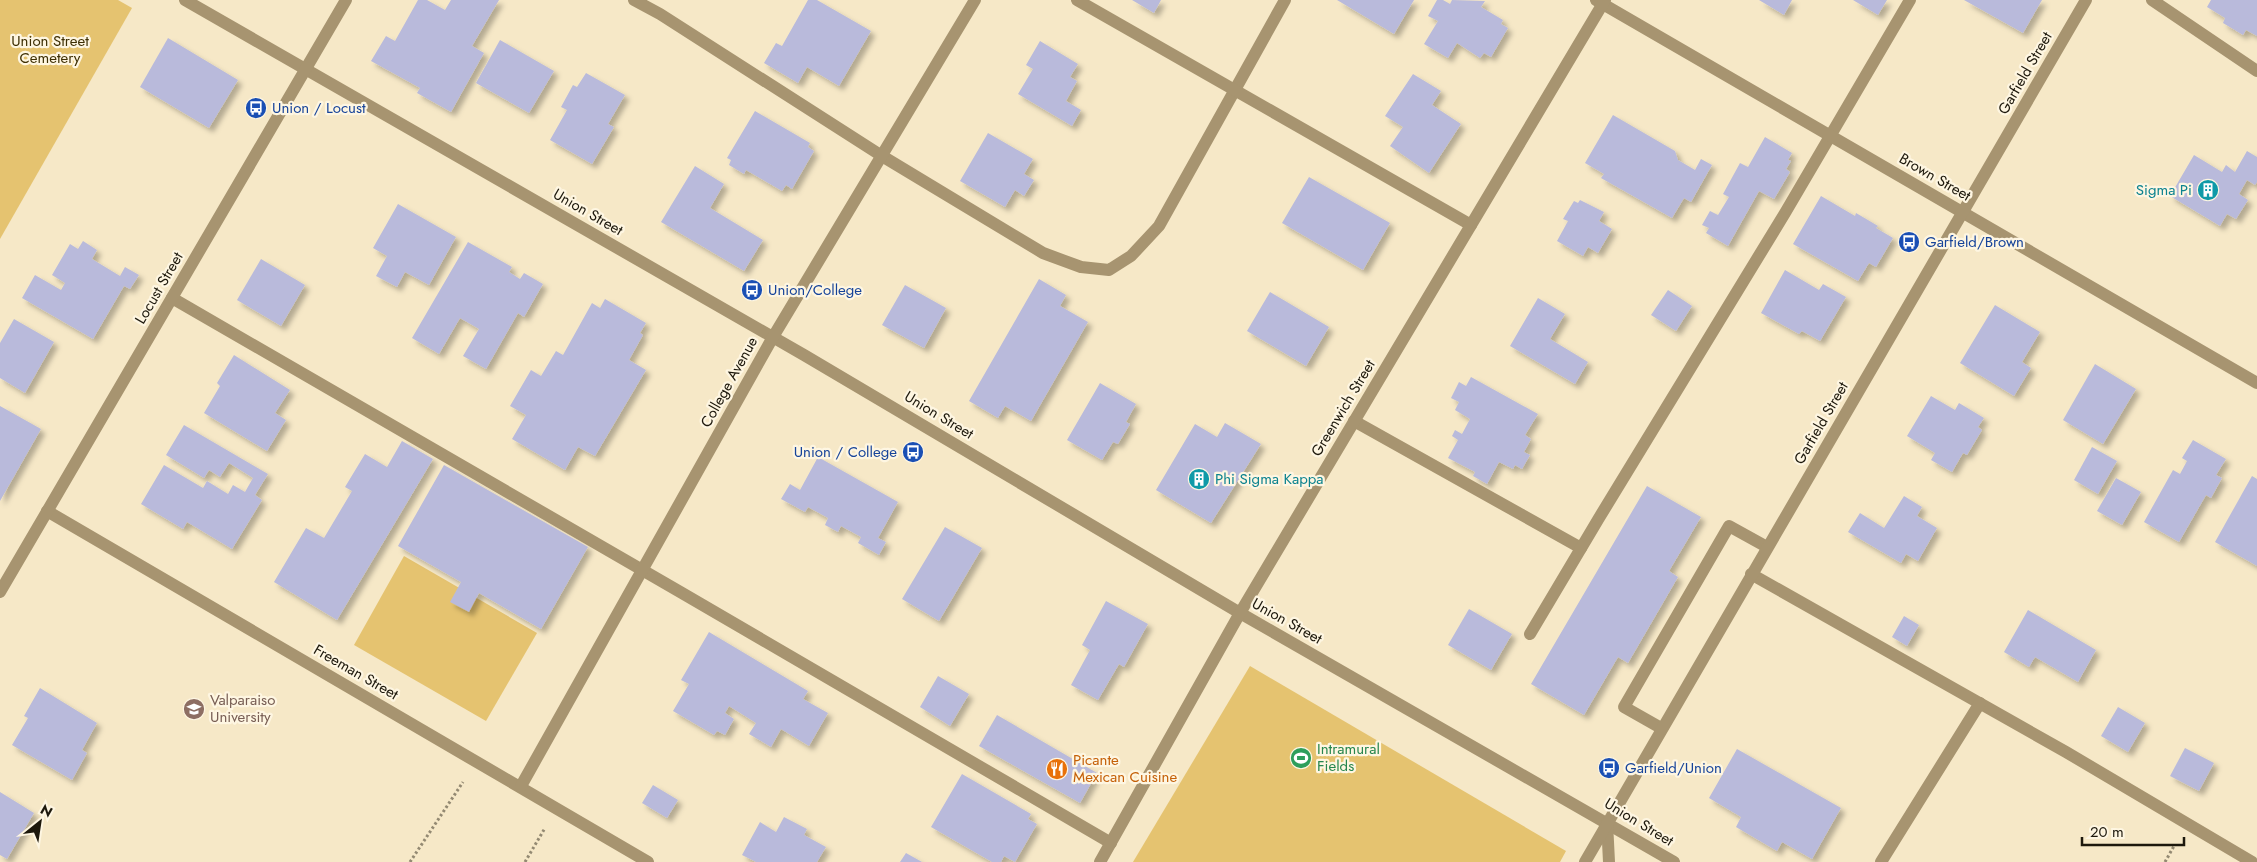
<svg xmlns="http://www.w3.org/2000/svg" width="2257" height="862" font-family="Jost,sans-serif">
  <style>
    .green { fill: #e5c370 }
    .building { fill: #b9badb; filter: url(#shadow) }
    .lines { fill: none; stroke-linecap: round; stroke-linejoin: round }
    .path { stroke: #938972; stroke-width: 3; stroke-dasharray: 2.5 2.5; stroke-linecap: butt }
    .lane { stroke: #a79470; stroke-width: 12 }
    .street { stroke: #a79470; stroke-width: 12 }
    .labels { text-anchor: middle; stroke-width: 4.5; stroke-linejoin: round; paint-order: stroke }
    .park-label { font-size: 15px; fill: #3e2f04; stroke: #fef6e2 }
    .street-label { font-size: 15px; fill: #1d180c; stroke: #fef6e2 }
    .transit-label { font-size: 15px; fill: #164399; stroke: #fef6e2; text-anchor: start }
    .culture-label { font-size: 15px; fill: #0d838f; stroke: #fef6e2; text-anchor: end }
    .education-label { font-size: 15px; fill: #785e54; stroke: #fef6e2; text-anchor: start }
    .leisure-label { font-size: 15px; fill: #27864d; stroke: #fef6e2; text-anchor: start }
    .food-label { font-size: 15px; fill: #c56008; stroke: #fef6e2; text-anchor: start }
  </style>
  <defs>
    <filter id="shadow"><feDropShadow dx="4.5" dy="4.5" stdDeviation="2.5" flood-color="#0004"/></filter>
  </defs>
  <rect width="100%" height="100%" fill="#f6e8c7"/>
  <g class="green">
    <path d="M0,0H118L132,8L0,239Z"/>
    <path d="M404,556L537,633L486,721L354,645Z"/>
    <path d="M1250,666L1566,851L1560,862H1133Z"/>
  </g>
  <g class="building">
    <path d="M418,0H427L445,10L451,0H499L472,46L484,53L451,112L417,93L420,88L371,61L386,36L395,41Z"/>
    <path d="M808,0H817L871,31L839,86L807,67L798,83L764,63L776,43L782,46Z"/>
    <path d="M1132,0H1161L1154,13Z"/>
    <path d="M1337,0H1414L1394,34Z"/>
    <path d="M1437,0H1443L1450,4L1452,0L1485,1L1481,7L1503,20L1501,24L1508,28L1491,57L1484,53L1480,58L1457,43L1448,58L1424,44L1438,21L1428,16Z"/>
    <path d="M1759,0H1792L1784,15Z"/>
    <path d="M1853,0H1887L1878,15Z"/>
    <path d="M1964,0H2042L2023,33Z"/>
    <path d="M2211,0H2257V36L2246,30L2243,35L2223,23L2225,18L2207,7Z"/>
    <path d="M168,38L238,80L209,128L140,87Z"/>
    <path d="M500,40L554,71L529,113L476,83Z"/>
    <path d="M1040,41L1078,64L1070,77L1077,81L1066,101L1081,110L1072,126L1018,94L1033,69L1026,65Z"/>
    <path d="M586,73L625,95L608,124L614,127L592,164L550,140L567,110L561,107L573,85L577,87Z"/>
    <path d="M1413,74L1441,91L1432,105L1461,124L1429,173L1390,146L1403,127L1385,116Z"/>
    <path d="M755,111L810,143L808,147L814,151L792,189L786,185L782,191L746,170L744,174L729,165L731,160L727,158Z"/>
    <path d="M1613,115L1675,151L1678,160L1695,170L1701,159L1712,165L1691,202L1684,198L1672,218L1601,178L1604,174L1585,163Z"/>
    <path d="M988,133L1033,159L1024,174L1034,180L1024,196L1015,190L1005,207L960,181Z"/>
    <path d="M1765,137L1792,153L1788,160L1791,161L1786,169L1790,172L1774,199L1759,191L1728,246L1706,233L1709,228L1702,225L1710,211L1718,215L1729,197L1723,194L1740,163L1748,167Z"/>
    <path d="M2247,151L2257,157V182L2255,185L2247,180L2239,194L2248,200L2236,219L2227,214L2220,226L2170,196L2194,155L2222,172L2226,165L2235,172Z"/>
    <path d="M695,166L724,184L710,208L763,240L744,271L661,222Z"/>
    <path d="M1309,177L1390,223L1363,270L1282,223Z"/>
    <path d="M1821,196L1855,216L1856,213L1878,226L1876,228L1893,238L1876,267L1869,263L1858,281L1793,244Z"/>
    <path d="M1580,200L1604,212L1599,221L1612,229L1598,253L1588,247L1583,256L1557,241L1568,221L1563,219L1574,201L1578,203Z"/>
    <path d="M398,204L456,237L429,285L405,272L397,287L376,276L387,256L373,248Z"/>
    <path d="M83,241L97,250L92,259L120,276L125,267L139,275L130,289L124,286L93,339L22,298L35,275L61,290L65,283L52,275L70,244L78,249Z"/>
    <path d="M468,242L512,267L509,272L520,279L524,273L543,284L524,317L518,313L486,369L463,356L479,329L460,318L439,354L412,338Z"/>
    <path d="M261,259L305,285L281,326L237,300Z"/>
    <path d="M1785,270L1819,290L1823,284L1846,297L1820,341L1802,331L1799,334L1761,313Z"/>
    <path d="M1039,279L1066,295L1060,306L1088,322L1031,421L1005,406L998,418L969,401Z"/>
    <path d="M905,285L946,308L924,348L882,325Z"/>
    <path d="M1668,290L1692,306L1676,331L1651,315Z"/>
    <path d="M1270,292L1329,327L1306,366L1247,331Z"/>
    <path d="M1538,298L1565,314L1550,339L1588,362L1575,384L1510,346Z"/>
    <path d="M605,299L646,323L640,333L643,335L629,360L646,370L595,456L578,447L565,470L512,439L526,415L510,406L531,370L541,376L556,351L563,355L592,303L600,308Z"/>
    <path d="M1995,305L2040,332L2022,362L2031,368L2014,396L1960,363Z"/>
    <path d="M14,319L54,342L25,393L0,378V343Z"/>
    <path d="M234,355L290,390L275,413L286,420L267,451L204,413L220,386L217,383Z"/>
    <path d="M2095,364L2136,389L2103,444L2063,420Z"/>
    <path d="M1471,377L1538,414L1525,435L1531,439L1524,452L1530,455L1522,469L1515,465L1513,469L1499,462L1487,484L1473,476L1475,472L1448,458L1458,440L1452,436L1455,430L1462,434L1470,419L1455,410L1459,402L1451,398L1459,382L1466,386Z"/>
    <path d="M1100,383L1136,404L1126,422L1130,424L1118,444L1113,442L1102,460L1067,440Z"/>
    <path d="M1931,396L1955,410L1959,403L1984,418L1978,427L1982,430L1967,455L1963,453L1952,472L1931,460L1935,453L1907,436Z"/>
    <path d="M0,406L41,429L0,501Z"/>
    <path d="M1225,423L1261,444L1211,523L1156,490L1195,424L1217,437Z"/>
    <path d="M184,425L268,474L255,495L262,500L232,549L187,522L183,529L141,504L164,465L203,488L207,481L228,494L233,485L245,492L253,478L229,463L220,477L209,470L204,478L166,455Z"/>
    <path d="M2193,440L2226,459L2216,475L2222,478L2211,498L2206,495L2179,542L2144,522L2173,470L2180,474L2187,461L2182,458Z"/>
    <path d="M402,441L433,459L337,620L274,582L306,528L324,538L352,491L345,487L365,454L387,467Z"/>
    <path d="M2092,447L2117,461L2098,494L2074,480Z"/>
    <path d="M818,457L898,502L878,538L886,542L879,555L858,543L861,537L841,526L838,532L825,525L828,518L808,507L805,512L781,499L790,484L800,490Z"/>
    <path d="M444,465L588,547L541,629L479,593L469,612L450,602L461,582L398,546Z"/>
    <path d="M2252,476L2257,479V566L2215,542Z"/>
    <path d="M2116,478L2141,492L2122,525L2097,511Z"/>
    <path d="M1647,486L1701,517L1669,571L1678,577L1628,663L1618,657L1584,715L1531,684Z"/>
    <path d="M1904,496L1922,507L1917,516L1937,528L1918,561L1906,554L1901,563L1848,532L1860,513L1884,528Z"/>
    <path d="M945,527L982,548L939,621L902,599Z"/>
    <path d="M1106,601L1148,624L1124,667L1119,664L1098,700L1071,685L1090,650L1082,645Z"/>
    <path d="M1469,609L1512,634L1491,670L1448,645Z"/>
    <path d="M2028,610L2096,650L2078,682L2035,657L2029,667L2004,652Z"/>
    <path d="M1904,616L1919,625L1907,646L1892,637Z"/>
    <path d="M709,632L808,691L803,699L828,713L809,746L781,729L771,747L749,734L756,723L729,706L725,713L734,719L725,735L717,731L714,735L673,711L689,684L681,680Z"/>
    <path d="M938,676L969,694L950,726L920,707Z"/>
    <path d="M40,688L97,723L82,750L87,753L72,780L12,745L28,718L24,716Z"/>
    <path d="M2118,707L2145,723L2128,752L2101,736Z"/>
    <path d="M997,715L1097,773L1080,803L979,746Z"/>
    <path d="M2185,748L2214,763L2199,791L2170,776Z"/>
    <path d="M1737,749L1841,808L1812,859L1782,842L1777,851L1736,827L1741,817L1709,798Z"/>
    <path d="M962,774L1031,814L1028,819L1037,824L1015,862L1004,856L1001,862H992L931,827Z"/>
    <path d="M653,785L678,800L667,818L642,803Z"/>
    <path d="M0,792L34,813L7,859L0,855Z"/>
    <path d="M784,817L807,829L804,835L826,847L817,862H756L742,855L760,822L776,832Z"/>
    <path d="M906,853L922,862H900Z"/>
  </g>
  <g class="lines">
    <g class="path">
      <path d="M410,862L463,782"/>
      <path d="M525,862L545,828"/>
      <path d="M2165,862L2174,846"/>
    </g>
    <g class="lane">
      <path d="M634,0L660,14L882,156L1043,253L1081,267L1109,270L1131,256L1159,226L1285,0"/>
      <path d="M1077,0L1471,225"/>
      <path d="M2152,0L2257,71"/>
      <path d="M172,298L682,593L1111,843"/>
      <path d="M1354,421L1581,548"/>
      <path d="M1751,574L2066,752L2252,862"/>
      <path d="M1530,634L1599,518L1785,213L1910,0"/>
      <path d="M1661,728L1624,707L1729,526L1767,547"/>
      <path d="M1881,862L1980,703"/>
    </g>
    <g class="street">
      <path d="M185,0L804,355L1240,613L1674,862"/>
      <path d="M1596,0L2257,383"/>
      <path d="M47,511L648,862"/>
      <path d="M0,592L346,0"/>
      <path d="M521,786L773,337L975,0"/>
      <path d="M1607,822L1609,862"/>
      <path d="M1100,862L1240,613L1605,0"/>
      <path d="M1585,862L2086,0"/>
    </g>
  </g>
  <defs>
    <g id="bus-disc" transform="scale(1.125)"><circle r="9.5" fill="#1a4fb4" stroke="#fef6e2"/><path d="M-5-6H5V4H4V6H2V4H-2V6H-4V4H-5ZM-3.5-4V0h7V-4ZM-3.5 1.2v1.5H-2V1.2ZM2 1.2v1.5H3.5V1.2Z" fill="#fff"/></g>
    <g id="building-disc" transform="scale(1.125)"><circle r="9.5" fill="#0f9aa8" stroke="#fef6e2"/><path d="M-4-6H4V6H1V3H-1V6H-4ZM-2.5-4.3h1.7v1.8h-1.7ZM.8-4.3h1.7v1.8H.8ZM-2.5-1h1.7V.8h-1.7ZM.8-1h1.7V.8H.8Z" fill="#fff"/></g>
    <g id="university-disc" transform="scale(1.125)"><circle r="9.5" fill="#8d6e63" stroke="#fef6e2"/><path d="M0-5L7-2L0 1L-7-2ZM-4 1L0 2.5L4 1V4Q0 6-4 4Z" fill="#fff"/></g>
    <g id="stadium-disc" transform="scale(1.125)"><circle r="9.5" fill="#2e9e5b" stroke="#fef6e2"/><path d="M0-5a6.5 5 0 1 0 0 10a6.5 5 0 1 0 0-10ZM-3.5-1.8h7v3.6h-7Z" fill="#fff"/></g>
    <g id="restaurant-disc" transform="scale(1.125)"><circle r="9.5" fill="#e8710a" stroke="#fef6e2"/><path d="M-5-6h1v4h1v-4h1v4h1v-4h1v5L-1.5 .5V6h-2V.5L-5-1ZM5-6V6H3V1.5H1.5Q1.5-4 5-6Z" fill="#fff"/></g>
  </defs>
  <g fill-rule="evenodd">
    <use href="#bus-disc" x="256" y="108"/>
    <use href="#building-disc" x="2208" y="190"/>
    <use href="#bus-disc" x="1909" y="242"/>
    <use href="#bus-disc" x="752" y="290"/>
    <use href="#bus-disc" x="913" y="452"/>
    <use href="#building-disc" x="1199" y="479"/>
    <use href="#university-disc" x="194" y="709"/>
    <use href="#stadium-disc" x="1301" y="758"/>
    <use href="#bus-disc" x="1609" y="768"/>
    <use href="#restaurant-disc" x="1057" y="769"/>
  </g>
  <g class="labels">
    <g class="park-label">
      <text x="50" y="46">Union Street<tspan x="50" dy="17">Cemetery</tspan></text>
    </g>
    <g class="street-label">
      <text transform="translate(2025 73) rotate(-60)" y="5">Garfield Street</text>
      <text transform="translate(1935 177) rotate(30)" y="5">Brown Street</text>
      <text transform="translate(588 212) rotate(30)" y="5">Union Street</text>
      <text transform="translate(159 288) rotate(-60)" y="5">Locust Street</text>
      <text transform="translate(729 382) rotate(-61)" y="5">College Avenue</text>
      <text transform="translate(1343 408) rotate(-59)" y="5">Greenwich Street</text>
      <text transform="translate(939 415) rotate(31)" y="5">Union Street</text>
      <text transform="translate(1821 423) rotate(-60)" y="5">Garfield Street</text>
      <text transform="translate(1287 621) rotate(29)" y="5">Union Street</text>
      <text transform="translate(356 672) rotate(30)" y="5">Freeman Street</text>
      <text transform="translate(1639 822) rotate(31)" y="5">Union Street</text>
    </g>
    <g class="transit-label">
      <text x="272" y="113">Union / Locust</text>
      <text x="1925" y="247">Garfield/Brown</text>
      <text x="768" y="295">Union/College</text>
      <text x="897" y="457" text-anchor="end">Union / College</text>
      <text x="1625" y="773">Garfield/Union</text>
    </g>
    <g class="culture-label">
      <text x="2192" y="195">Sigma Pi</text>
      <text x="1215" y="484" text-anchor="start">Phi Sigma Kappa</text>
    </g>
    <g class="education-label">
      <text x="210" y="705">Valparaiso<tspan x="210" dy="17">University</tspan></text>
    </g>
    <g class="leisure-label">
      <text x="1317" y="754">Intramural<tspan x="1317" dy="17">Fields</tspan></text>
    </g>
    <g class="food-label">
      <text x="1073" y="765">Picante<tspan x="1073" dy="17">Mexican Cuisine</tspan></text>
    </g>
  </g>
  <g transform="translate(40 822) rotate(30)" stroke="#fef6e2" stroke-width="4" paint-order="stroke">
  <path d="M0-4L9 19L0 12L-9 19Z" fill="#1d180c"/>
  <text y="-8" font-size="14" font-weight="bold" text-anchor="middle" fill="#1d180c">N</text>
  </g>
  <path d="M2082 837v8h102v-8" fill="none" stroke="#1d180c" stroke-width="2.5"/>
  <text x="2090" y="837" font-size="15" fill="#1d180c" stroke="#fef6e2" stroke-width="4" paint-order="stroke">20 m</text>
</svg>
